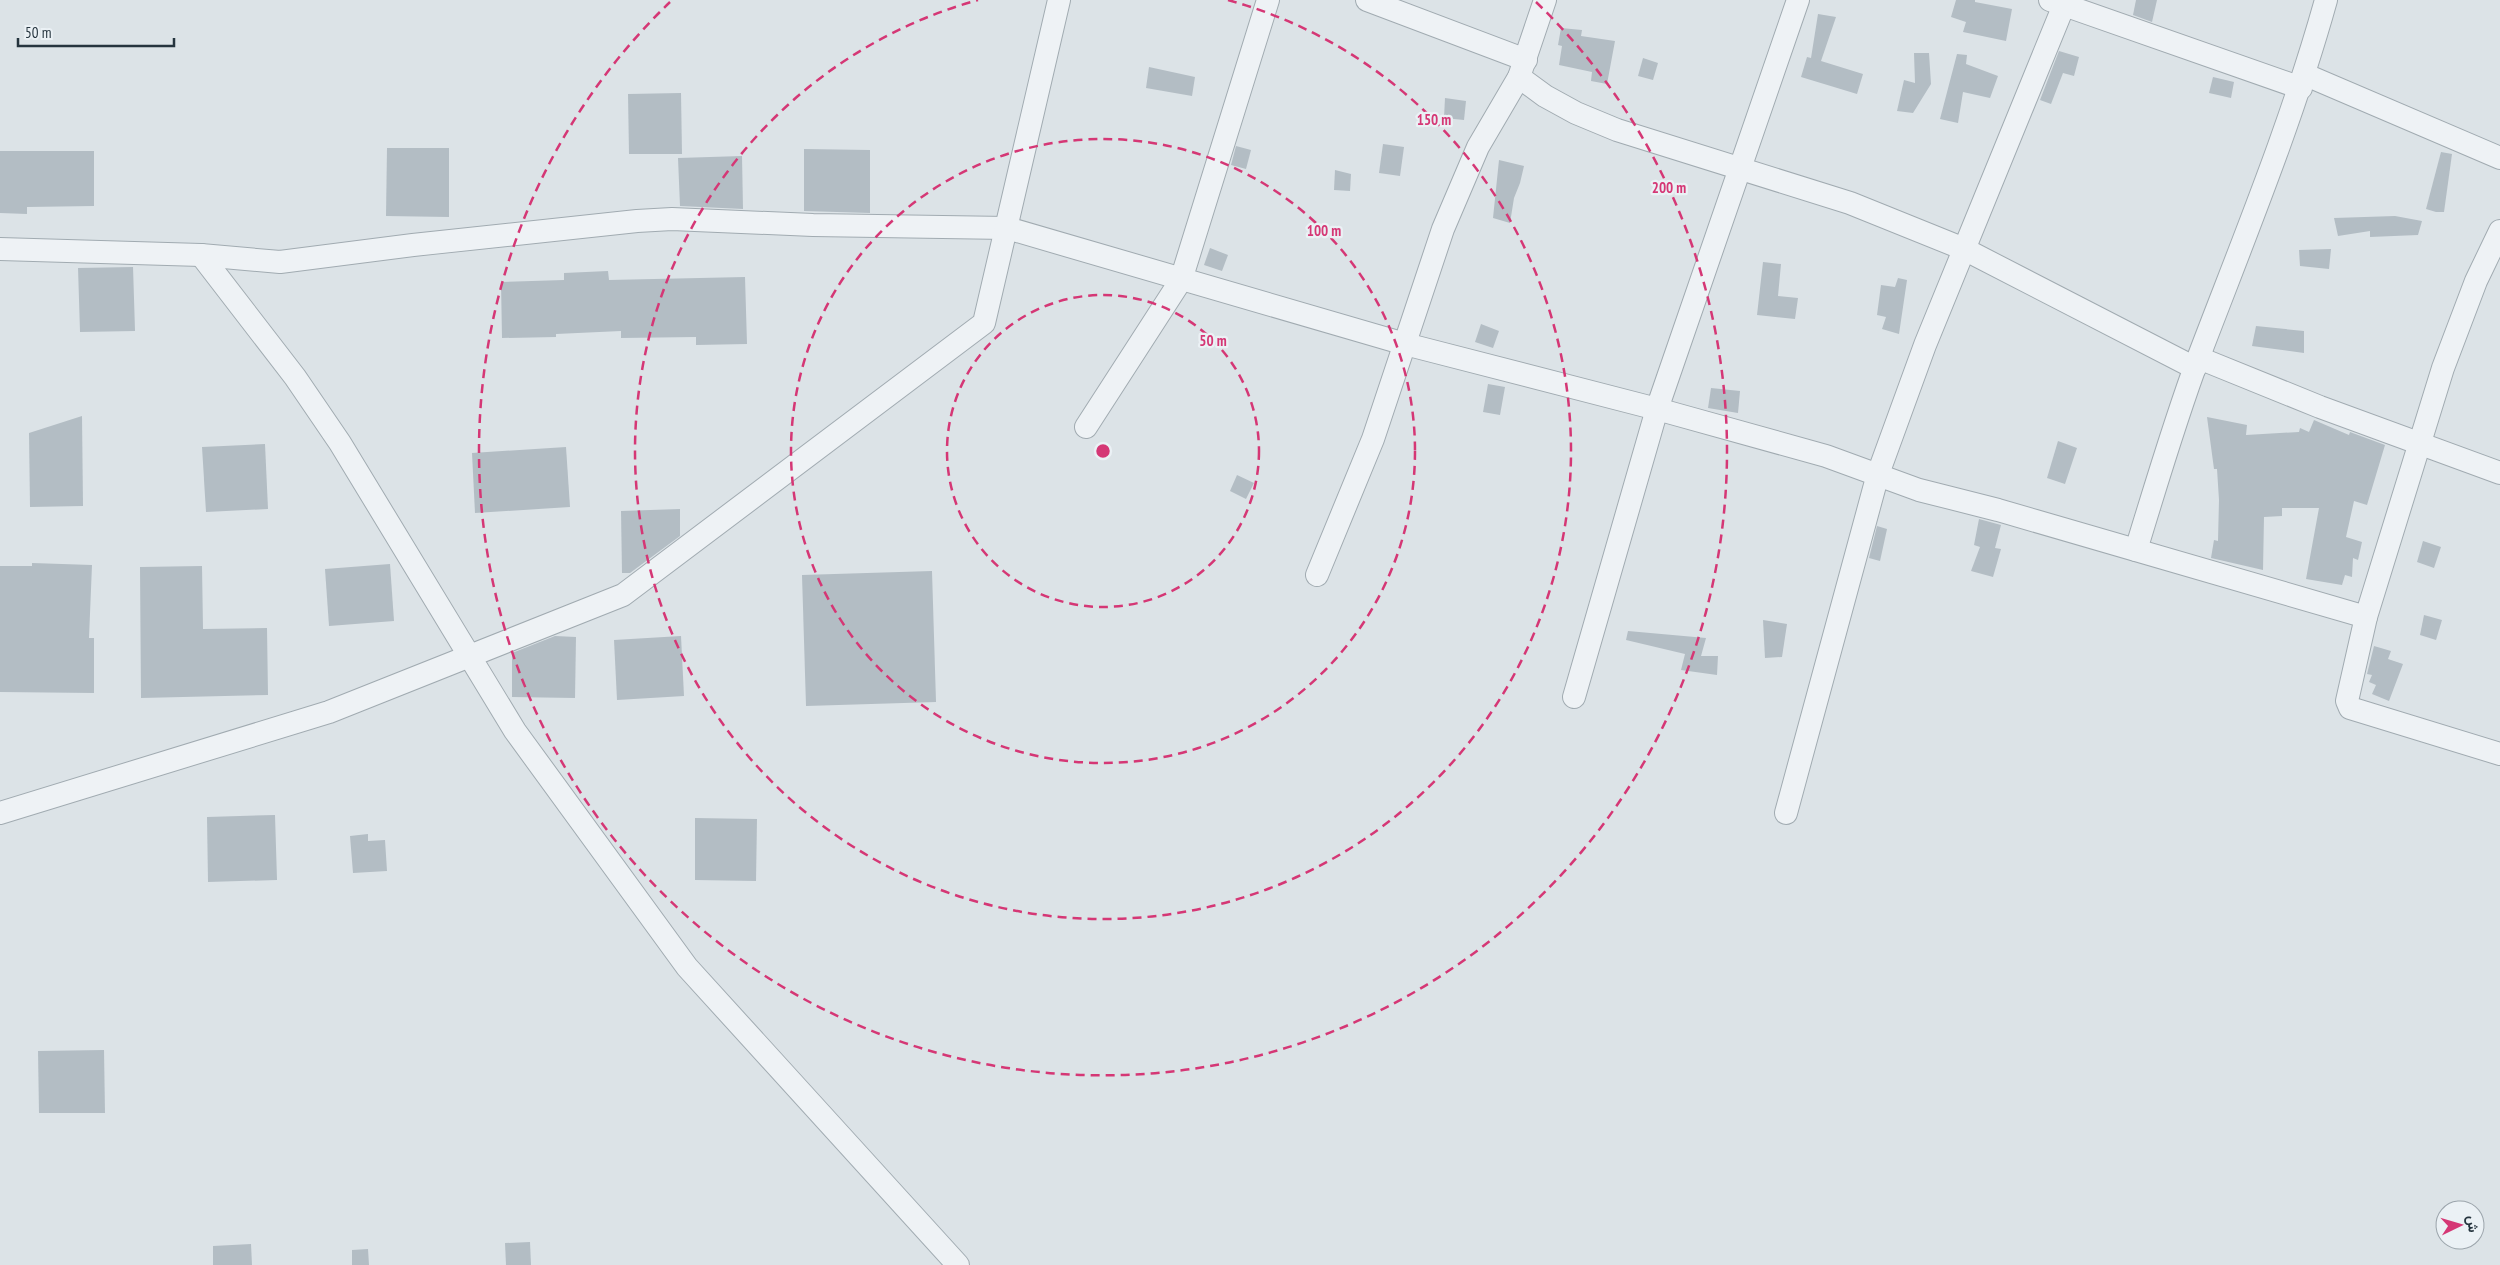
<svg xmlns="http://www.w3.org/2000/svg" width="2500" height="1265" font-family="'PT Sans Narrow',Vazirmatn,sans-serif">
  <style>
    .building { fill: #b3bdc4 }
    .lines { fill: none; stroke-linecap: round; stroke-linejoin: round }
    .street-casing { stroke: #a1abb1; stroke-width: 24 }
    .street { stroke: #eef2f5; stroke-width: 22 }
    .ring { fill: none; stroke: #d53775; stroke-width: 2.5; stroke-dasharray: 9 6 }
    .centre { fill: #d53775; stroke: #ebf1f5; stroke-width: 2.5 }
    .ring-label { font-size: 15px; text-anchor: middle; font-weight: bold; fill: #d53775; stroke: #ebf1f5; stroke-width: 4.5; stroke-linejoin: round; paint-order: stroke }
  </style>
  <rect width="100%" height="100%" fill="#dce3e7"/>
  <g class="building">
    <path d="M1956,0H1975V2L2012,9L2006,41L1963,32L1966,22L1951,17Z"/>
    <path d="M2136,0H2157L2152,22L2133,15Z"/>
    <path d="M1818,14L1836,17L1821,61L1863,74L1857,94L1801,77L1807,57L1811,58Z"/>
    <path d="M1561,28L1582,30L1581,36L1615,41L1607,84L1591,81L1592,72L1559,65L1562,46L1558,45Z"/>
    <path d="M2059,51L2079,57L2074,76L2063,73L2051,104L2040,100Z"/>
    <path d="M1914,53H1929L1931,84L1913,113L1897,111L1904,80L1915,83Z"/>
    <path d="M1957,54L1967,55L1966,64L1998,76L1990,98L1963,92L1958,123L1940,119Z"/>
    <path d="M1643,58L1658,63L1653,80L1638,76Z"/>
    <path d="M1149,67L1195,77L1192,96L1146,88Z"/>
    <path d="M2213,77L2234,82L2231,98L2209,93Z"/>
    <path d="M681,93L682,154H629L628,94Z"/>
    <path d="M1445,98L1466,101L1464,120L1444,118Z"/>
    <path d="M1383,144L1404,147L1400,176L1379,173Z"/>
    <path d="M1236,146L1251,150L1246,169L1231,165Z"/>
    <path d="M387,148H449V217L386,216Z"/>
    <path d="M804,149L870,150V213L804,211Z"/>
    <path d="M0,151H94V206L27,207V214L0,213Z"/>
    <path d="M2441,152L2452,154L2444,212H2436L2426,209Z"/>
    <path d="M742,156L743,209L680,206L678,158Z"/>
    <path d="M1499,160L1524,166L1520,183L1514,198L1510,223L1493,218Z"/>
    <path d="M1335,170L1351,174L1350,191L1334,190Z"/>
    <path d="M2395,216L2422,221L2418,235L2370,237V231L2338,236L2334,218Z"/>
    <path d="M1210,248L1228,255L1222,271L1204,265Z"/>
    <path d="M2331,249L2329,269L2300,266L2299,250Z"/>
    <path d="M1763,262L1781,264L1778,296L1798,298L1795,319L1757,315Z"/>
    <path d="M133,267L135,331L80,332L78,268Z"/>
    <path d="M608,271L609,280L745,277L747,344L696,345V337L621,338V331L556,334V337L502,338L501,282L564,280V273Z"/>
    <path d="M1898,278L1907,280L1899,334L1882,329L1886,317L1877,315L1881,285L1895,287Z"/>
    <path d="M1481,324L1499,331L1493,348L1475,342Z"/>
    <path d="M2256,326L2304,331V353L2252,346Z"/>
    <path d="M1488,384L1505,387L1500,415L1483,412Z"/>
    <path d="M1711,388L1740,391L1738,413L1708,408Z"/>
    <path d="M82,416L83,506L30,507L29,433Z"/>
    <path d="M2207,417L2247,425L2246,435L2299,432L2300,428L2309,432L2314,420L2349,435L2350,432L2385,445L2367,505L2354,501L2346,537L2362,542L2358,560L2353,558L2352,577L2345,575L2342,585L2306,579L2319,508H2282V516L2264,517L2263,570L2211,558L2214,540L2218,541L2219,500L2217,469H2214Z"/>
    <path d="M2058,441L2077,448L2065,484L2047,478Z"/>
    <path d="M265,444L268,509L206,512L202,447Z"/>
    <path d="M566,447L570,507L475,513L472,453Z"/>
    <path d="M1237,475L1254,483L1246,499L1230,491Z"/>
    <path d="M680,509V536L630,573H622L621,511Z"/>
    <path d="M1979,519L2001,525L1995,548L2001,549L1993,577L1971,571L1980,547L1974,545Z"/>
    <path d="M1877,526L1887,529L1880,561L1869,558Z"/>
    <path d="M2423,541L2441,547L2434,568L2417,562Z"/>
    <path d="M32,563L92,565L89,638H94V693L0,692V566H32Z"/>
    <path d="M390,564L394,621L329,626L325,569Z"/>
    <path d="M202,566L203,629L267,628L268,695L141,698L140,567Z"/>
    <path d="M932,571L936,702L806,706L802,575Z"/>
    <path d="M2424,615L2442,620L2436,640L2420,635Z"/>
    <path d="M1763,620L1787,624L1782,657L1765,658Z"/>
    <path d="M1628,631L1706,638L1701,656H1718L1717,675L1681,670L1685,654L1626,640Z"/>
    <path d="M555,636L576,637L575,698L512,697V653Z"/>
    <path d="M681,636L684,696L617,700L614,640Z"/>
    <path d="M2374,646L2391,651L2388,659L2403,664L2389,701L2372,694L2376,685L2369,682L2372,675L2367,674Z"/>
    <path d="M275,815L277,880L208,882L207,817Z"/>
    <path d="M695,818L757,819L756,881L695,880Z"/>
    <path d="M368,834V841L385,840L387,871L353,873L350,836Z"/>
    <path d="M104,1050L105,1113H39L38,1051Z"/>
    <path d="M530,1242L531,1265H506L505,1243Z"/>
    <path d="M251,1244L252,1265H213V1246Z"/>
    <path d="M368,1249L369,1265H352V1250Z"/>
  </g>
  <g class="lines">
    <g class="street-casing">
      <g id="street">
        <path d="M1367,0L1526,60"/>
        <path d="M2050,0L2301,88"/>
        <path d="M2306,75L2500,158"/>
        <path d="M1519,77L1545,96L1576,113L1617,130L1850,203L1964,249L2195,368"/>
        <path d="M2500,231L2476,281L2443,368L2366,617L2347,701L2350,708L2500,754"/>
        <path d="M0,249L201,255L280,262L413,245L637,221L672,219L813,225L1007,228L1405,344L1657,409L1826,456L1919,490L1998,510L2366,617"/>
        <path d="M201,255L295,377L340,443L515,731L687,967L958,1265"/>
        <path d="M2199,358L2320,407L2500,473"/>
        <path d="M1086,427L1181,280L1268,0"/>
        <path d="M2136,550C2156,485 2175,420 2199,356C2244,238 2292,122 2326,0"/>
        <path d="M1317,575L1373,439L1443,229L1478,147L1519,77L1545,0"/>
        <path d="M1574,697L1657,409L1798,0"/>
        <path d="M0,813L329,712L623,595L984,323L1059,0"/>
        <path d="M1786,813L1878,474L1925,345L2066,0"/>
      </g>
    </g>
    <use href="#street" class="street"/>
  </g>
  <g class="ring">
    <circle cx="1103" cy="451" r="156"/>
    <circle cx="1103" cy="451" r="312"/>
    <path d="M1228 0A468 468 0 1 1 978 0"/>
    <path d="M1536 2A624 624 0 1 1 670 2"/>
  </g>
  <circle cx="1103" cy="451" r="8" class="centre"/>
  <g class="ring-label">
    <text x="1434" y="125">150 m</text>
    <text x="1669" y="193">200 m</text>
    <text x="1324" y="236">100 m</text>
    <text x="1213" y="346">50 m</text>
  </g>
  <g transform="translate(2460 1225) rotate(85)"><circle r="24" fill="#ebf1f5" stroke="#9ca5ac"/>
  <path d="M0-4L9 19L0 12L-9 19Z" fill="#d53775"/>
  <text y="-8" font-size="14" font-weight="bold" text-anchor="middle" fill="#25343e">ش</text>
  </g>
  <path d="M18 38v8h156v-8" fill="none" stroke="#25343e" stroke-width="2.5"/>
  <text x="25" y="38" font-size="15" fill="#25343e" stroke="#ebf1f5" stroke-width="4" paint-order="stroke">50 m</text>
</svg>
